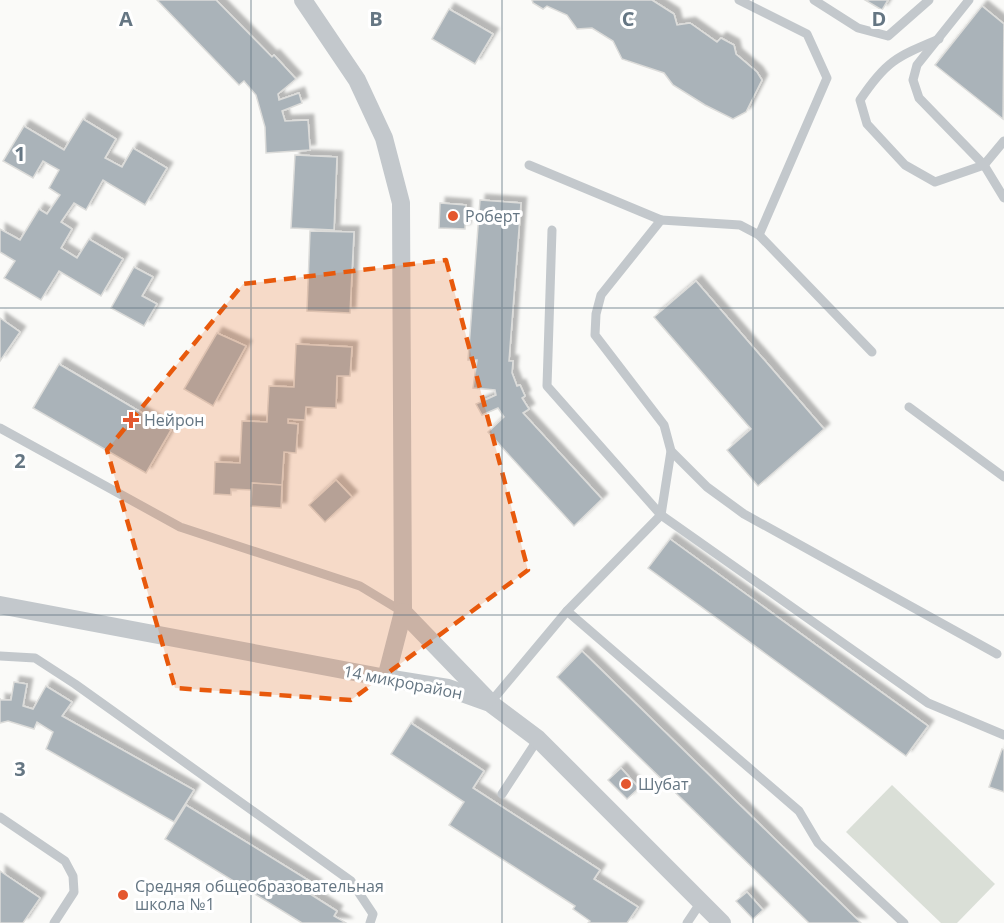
<svg xmlns="http://www.w3.org/2000/svg" width="1004" height="923" font-family="'Open Sans',sans-serif">
  <style>
    .green { fill: #dadfd7 }
    .building { fill: #aab3b9; stroke: #dcdcda; stroke-width: 1.5; filter: url(#shadow) }
    .lines { fill: none; stroke-linecap: round; stroke-linejoin: round }
    .service { stroke: #c3c8cc; stroke-width: 9 }
    .minor { stroke: #c3c8cc; stroke-width: 18 }
    .marked { fill: #e8590c; fill-opacity: 0.2; stroke: #e8590c; stroke-width: 4.5; stroke-dasharray: 12 8; stroke-linejoin: round }
    .grid { fill: none; stroke: #657683; stroke-width: 1.5; stroke-opacity: 0.55 }
    .poi-dot { fill: #e4572e; stroke: #fff; stroke-width: 2 }
    .labels { text-anchor: middle; stroke-width: 6; stroke-linejoin: round; paint-order: stroke }
    .poi-label { font-size: 16px; fill: #657683; stroke: #fff; text-anchor: start }
    .street-label { font-size: 16px; fill: #657683; stroke: #fff }
    .grid-label { font-size: 20px; text-anchor: middle; font-weight: bold; fill: #657683; stroke: #fff; stroke-width: 6; stroke-linejoin: round; paint-order: stroke }
  </style>
  <defs>
    <filter id="shadow"><feDropShadow dx="5.5" dy="-5.5" stdDeviation="1.5" flood-color="#0004"/></filter>
  </defs>
  <rect width="100%" height="100%" fill="#fafaf8"/>
  <path class="green" d="M892,785L995,884L957,923H941L846,832Z"/>
  <g class="building">
    <path d="M157,0H216L272,57L274,55L296,79L278,94L279,100L299,93L302,103L282,111L285,121L308,120L310,150L266,153L265,127L256,95L244,81L239,85Z"/>
    <path d="M532,0H652L674,14L677,25L690,23L717,42L721,38L734,45L736,54L757,72L762,80L746,112L733,119L705,105L673,85L664,73L622,59L613,41L592,28L577,29L567,15L547,6L543,9L533,3Z"/>
    <path d="M865,0H888L882,10Z"/>
    <path d="M982,6L1004,24L1003,119L935,65Z"/>
    <path d="M449,9L493,34L475,64L432,39Z"/>
    <path d="M83,119L116,139L105,158L122,167L133,148L167,168L145,205L103,180L86,210L74,203L61,222L72,229L61,248L77,258L89,239L123,259L101,296L59,271L41,300L4,278L15,261L0,252V229L20,240L39,209L47,214L60,195L49,188L59,170L43,161L33,178L3,161L24,126L64,150Z"/>
    <path d="M295,155L337,157L334,230L291,228Z"/>
    <path d="M480,200L521,203L509,361H513L512,373L517,386L520,385L525,396L522,398L529,409L523,413L602,499L574,526L488,432L504,417L498,408L482,415L476,404L496,395L495,390L473,388L477,360H468Z"/>
    <path d="M440,203L466,205L465,229L439,228Z"/>
    <path d="M310,231L354,232L350,313L307,311Z"/>
    <path d="M134,267L153,277L142,296L157,304L144,326L111,308Z"/>
    <path d="M696,281L824,429L758,486L727,450L751,429L654,317Z"/>
    <path d="M0,318L20,332L0,361Z"/>
    <path d="M217,333L246,346L213,406L184,389Z"/>
    <path d="M296,344L352,347L350,376H337L336,408L306,407L305,420L288,419V423L298,424L296,453L284,452L282,485L252,483V490L231,489V495L214,494L215,462L240,463L242,421L267,422L269,386L294,387Z"/>
    <path d="M59,364L171,430L146,473L33,408Z"/>
    <path d="M336,480L352,497L325,522L309,505Z"/>
    <path d="M252,483L282,485L281,508L251,506Z"/>
    <path d="M670,539L928,726L906,756L648,568Z"/>
    <path d="M582,651L861,923H809L557,677Z"/>
    <path d="M14,682L27,684L23,706L33,709L46,686L72,702L62,716L194,790L174,822L46,749L53,732L37,722L34,729L8,721L0,723V698V700H11Z"/>
    <path d="M411,723L484,771L473,788L600,870L594,879L638,907L627,923H588L590,921L573,909L575,906L449,825L464,802L391,754Z"/>
    <path d="M1002,749L1004,750V792L989,787Z"/>
    <path d="M621,768L639,788L627,799L608,780Z"/>
    <path d="M186,805L316,885L310,894L337,911L334,916L346,923H302L165,839Z"/>
    <path d="M0,871L40,898L23,923H0Z"/>
    <path d="M747,892L763,910L753,919L736,901Z"/>
  </g>
  <g class="lines">
    <g class="service">
      <path d="M739,0L807,34L827,78L759,235"/>
      <path d="M814,0L858,28L888,36L929,0"/>
      <path d="M969,0L917,65L913,80L919,98L984,165L1004,198"/>
      <path d="M939,39C896,57 886,61 860,100L867,124L905,165L935,182L984,165L1004,141"/>
      <path d="M529,165L661,220"/>
      <path d="M552,230L547,386L661,515"/>
      <path d="M909,407L1004,477"/>
      <path d="M0,428L180,527L360,586L403,612"/>
      <path d="M671,451L707,487L744,514L997,654"/>
      <path d="M661,515L671,451L664,425L595,335L596,314L601,295L661,220L740,225L759,235L872,352"/>
      <path d="M567,611L661,515L928,703L1004,735"/>
      <path d="M0,656L35,658L75,684L351,881L373,914L370,923"/>
      <path d="M490,703L567,611L799,811L818,843L904,923"/>
      <path d="M502,794L538,739"/>
      <path d="M0,817L65,861L73,876L74,892L54,923"/>
      <path d="M687,923L701,902"/>
    </g>
    <g class="minor">
      <path d="M303,0L357,80L384,138L401,203L403,612L386,678"/>
      <path d="M0,605L386,678L448,688L490,703L538,739L722,923"/>
      <path d="M403,612L487,699"/>
    </g>
  </g>
  <path class="marked" d="M446,260L528,570L351,700L175,688L107,450L243,284Z"/>
  <path class="grid" d="M251,0V923M502,0V923M753,0V923M0,308H1004M0,615H1004"/>
  <g class="poi-dot">
    <circle cx="453" cy="216" r="6"/>
    <path d="M128 411h6v6h6v6h-6v6h-6v-6h-6v-6h6z"/>
    <circle cx="626" cy="784" r="6"/>
    <circle cx="123" cy="895" r="6"/>
  </g>
  <g class="labels">
    <g class="poi-label">
      <text x="465" y="222">Роберт</text>
      <text x="144" y="426">Нейрон</text>
      <text x="638" y="790">Шубат</text>
      <text x="135" y="892">Средняя общеобразовательная<tspan x="135" dy="18">школа №1</tspan></text>
    </g>
    <g class="street-label">
      <text transform="translate(403 682) rotate(11)" y="6">14 микрорайон</text>
    </g>
  </g>
  <g class="grid-label">
    <text x="126" y="26">A</text>
    <text x="376" y="26">B</text>
    <text x="628" y="26">C</text>
    <text x="879" y="26">D</text>
    <text x="20" y="161">1</text>
    <text x="20" y="468">2</text>
    <text x="20" y="776">3</text>
  </g>
</svg>
